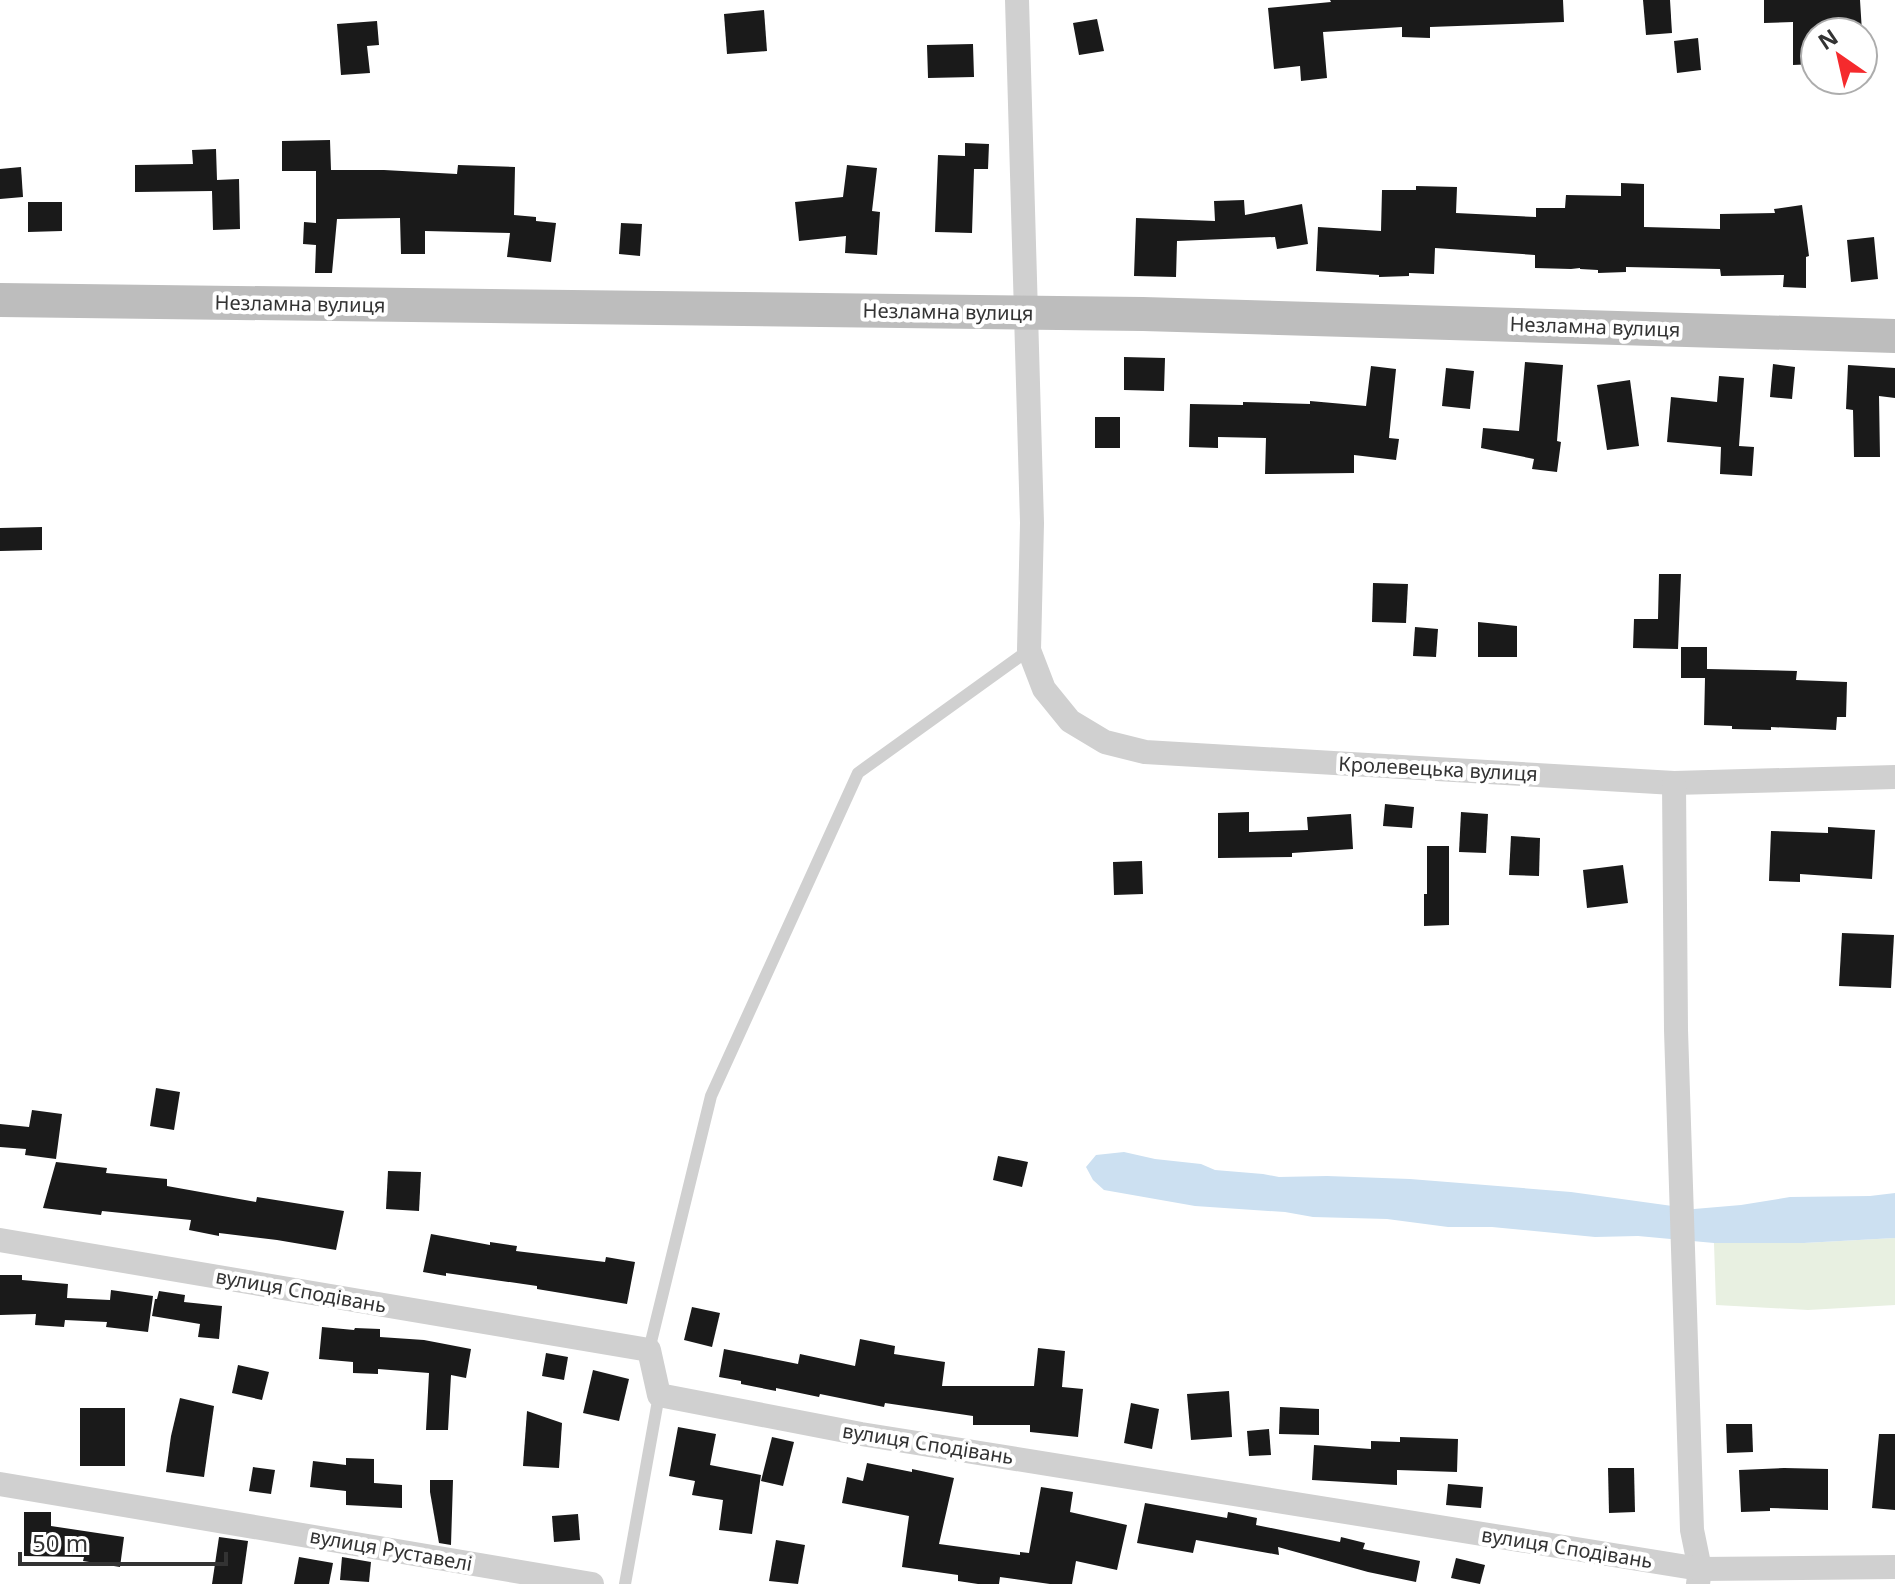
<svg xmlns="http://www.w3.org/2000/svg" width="1895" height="1584" font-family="'Noto Sans',sans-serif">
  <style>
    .green { fill: #e8f0e1 }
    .water { fill: #cce0f1 }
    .building { fill: #1a1a1a }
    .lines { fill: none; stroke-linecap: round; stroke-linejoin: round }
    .lane { stroke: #d0d0d0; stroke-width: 12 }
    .street { stroke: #d0d0d0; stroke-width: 24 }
    .secondary { stroke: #bdbdbd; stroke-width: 34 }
    .labels { text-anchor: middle; stroke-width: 8; stroke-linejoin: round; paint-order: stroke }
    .street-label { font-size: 20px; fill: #333; stroke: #fff }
  </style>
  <rect width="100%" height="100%" fill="#fff"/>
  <path class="green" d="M1895,1238V1305L1808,1310L1716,1305L1714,1243H1804Z"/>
  <path class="water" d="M1124,1152L1155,1159L1201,1164L1215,1170L1263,1174L1279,1177L1327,1176L1410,1179L1571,1192L1694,1209L1741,1205L1790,1197L1870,1196L1895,1193V1238L1804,1243H1714L1638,1236L1595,1237L1492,1227H1448L1387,1219L1313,1217L1285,1212L1195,1206L1104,1190L1093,1180L1086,1167L1096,1155Z"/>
  <g class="building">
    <path d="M1330,0H1563L1564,22L1430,27V38L1402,37V27L1323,32L1327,78L1301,81L1300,66L1274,69L1268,8L1331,2Z"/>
    <path d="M1643,0H1670L1672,33L1646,35Z"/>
    <path d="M1764,0H1860L1862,32H1815V64L1793,65V22L1764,23Z"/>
    <path d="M764,10L767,51L727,54L724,14Z"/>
    <path d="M1097,19L1104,51L1079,55L1073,23Z"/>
    <path d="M377,21L379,45L367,46L370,73L341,75L337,24Z"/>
    <path d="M1698,38L1701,70L1677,73L1674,41Z"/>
    <path d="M973,44L974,77L928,78L927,45Z"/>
    <path d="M330,140L331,170H384L457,174L458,165L515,167L514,215L536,217V221L556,223L551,262L507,257L510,233L425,231V254H401L400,218L337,219L332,273H315L316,245L303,244L304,222L316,223V171H282V141Z"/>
    <path d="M965,143L989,144L988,169H974L972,233L935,232L938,155L965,156Z"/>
    <path d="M216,149L217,180L239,179L240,229L213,230L212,191L135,192V165L193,164L192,150Z"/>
    <path d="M847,165L877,168L872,211L880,212L877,255L845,253L846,236L799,241L795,202L843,197Z"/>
    <path d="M21,167L23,197L0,199V169Z"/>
    <path d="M1621,183L1644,184V227L1720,229V214L1775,213L1774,209L1802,205L1809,256L1806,257V288L1783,287L1784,275L1721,276L1720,269L1626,267V272L1598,273V270L1580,269V268L1571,269L1535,268V255L1435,248L1434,274L1409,273V276L1379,277V275L1316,271L1318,227L1381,231L1382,190H1416V186L1457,187L1456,213L1536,217V208H1565L1566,195L1621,196Z"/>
    <path d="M1244,200L1245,215L1302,204L1308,244L1277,249L1275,237L1177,241L1176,277L1134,276L1136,218L1215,221L1214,201Z"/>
    <path d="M28,202H62V231L28,232Z"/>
    <path d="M621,223L642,224L640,256L619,254Z"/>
    <path d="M1874,237L1878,279L1851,282L1847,240Z"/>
    <path d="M1124,357L1165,358L1164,391L1124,390Z"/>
    <path d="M1525,362L1563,365L1557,441L1561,442L1557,472L1532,469L1534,459L1481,448L1483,428L1519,431Z"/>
    <path d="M1773,364L1795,367L1792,399L1770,397Z"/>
    <path d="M1848,365L1895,368V398L1879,396L1880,457H1854L1853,410L1846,409Z"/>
    <path d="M1371,366L1396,369L1389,438L1399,439L1396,460L1354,455V473L1265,474L1266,438L1218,437V448L1189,447L1190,404L1243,405V402L1310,404V401L1366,406Z"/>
    <path d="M1446,368L1474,371L1470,409L1442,406Z"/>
    <path d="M1719,376L1744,378L1739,446L1754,447L1752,476L1720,474L1721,447L1667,442L1671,397L1717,402Z"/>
    <path d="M1630,380L1639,446L1607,450L1597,385Z"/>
    <rect x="1095" y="417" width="25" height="31"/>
    <path d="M42,527V550L0,551V528Z"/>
    <path d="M1659,574H1681L1678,649L1633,648L1634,619H1658Z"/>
    <path d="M1373,583L1408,584L1406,623L1372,622Z"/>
    <path d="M1478,622L1517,626V657H1478Z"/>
    <path d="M1415,627L1438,629L1436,657L1413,656Z"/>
    <path d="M1681,647H1707V669L1797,671L1796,680L1847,682L1846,717H1837L1836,730L1771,727V730L1732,729V726L1704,725L1705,678H1681Z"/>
    <path d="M1385,804L1414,807L1412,828L1383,826Z"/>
    <path d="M1249,812V832L1308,830L1307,817L1351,814L1353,849L1292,853V857L1218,858V813Z"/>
    <path d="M1461,812L1488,814L1486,853L1459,852Z"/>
    <path d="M1828,827L1875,830L1872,879L1800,874V882L1769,881L1771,831L1828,833Z"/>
    <path d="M1511,836L1540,838L1539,876L1509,875Z"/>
    <path d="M1427,846H1449V925L1424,926V894H1427Z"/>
    <path d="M1142,861L1143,894L1114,895L1113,862Z"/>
    <path d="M1623,865L1628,903L1587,908L1583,870Z"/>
    <path d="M1842,933L1894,935L1891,988L1839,986Z"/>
    <path d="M156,1088L180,1092L174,1130L150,1126Z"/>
    <path d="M32,1110L62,1114L56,1159L25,1155L26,1149L0,1147V1124L29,1127Z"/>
    <path d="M998,1156L1028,1162L1022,1187L993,1180Z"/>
    <path d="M56,1162L107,1168L106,1173L167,1179V1186L256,1202L257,1197L344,1211L336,1250L277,1240L219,1233V1236L189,1230L191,1220L102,1211L101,1215L43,1208Z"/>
    <path d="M388,1171L421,1172L419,1211L386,1209Z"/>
    <path d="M431,1234L490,1245V1242L517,1246L516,1251L605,1262L606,1257L635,1262L627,1304L537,1289V1286L446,1273V1276L423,1272Z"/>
    <path d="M0,1275H22V1280L68,1284L67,1298L110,1300L111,1290L153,1296L148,1332L106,1327L107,1322L65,1320L64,1327L35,1325L36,1314L0,1315Z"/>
    <path d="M159,1291L185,1295L184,1302L222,1306L219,1339L198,1337L200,1324L152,1316L155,1299H157Z"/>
    <path d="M692,1307L720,1313L712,1347L684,1340Z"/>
    <path d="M322,1327L354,1330L355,1328L380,1329V1337L424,1340L471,1349L466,1378L451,1375L448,1430H426L429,1373L378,1369V1374L353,1373V1362L319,1359Z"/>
    <path d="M860,1339L895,1346L894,1354L945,1362L942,1386H1034L1038,1348L1065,1351L1062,1387L1083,1389L1078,1437L1030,1432V1425H973V1416L885,1403L884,1407L820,1394L819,1397L776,1388V1391L741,1384V1381L719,1377L724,1349L798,1364L800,1354L855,1366Z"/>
    <path d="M546,1353L568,1357L564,1380L542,1376Z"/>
    <path d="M238,1365L269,1372L262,1400L232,1393Z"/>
    <path d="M593,1370L629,1379L619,1421L583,1413Z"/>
    <path d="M1229,1391L1232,1437L1191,1440L1187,1394Z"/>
    <path d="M180,1398L214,1406L204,1477L166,1472L171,1436Z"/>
    <path d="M1131,1403L1159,1409L1152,1449L1124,1443Z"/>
    <path d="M1280,1407L1319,1409V1435L1279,1434Z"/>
    <rect x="80" y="1408" width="45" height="58"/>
    <path d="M527,1411L562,1423L559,1468L523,1466Z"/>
    <path d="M1726,1424H1752L1753,1452L1727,1453Z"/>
    <path d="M678,1427L716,1434L710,1465L761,1475L752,1534L719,1530L723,1500L692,1495L695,1481L669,1476Z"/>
    <path d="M1269,1429L1271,1455L1249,1456L1247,1431Z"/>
    <path d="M1879,1434H1895V1510L1872,1508Z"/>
    <path d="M772,1437L794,1442L783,1486L761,1481Z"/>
    <path d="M1400,1437L1458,1439L1457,1472L1397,1470V1485L1312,1480L1314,1445L1371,1449V1441L1400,1442Z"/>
    <path d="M346,1458L374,1459V1483L402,1485V1508L346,1505V1491L310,1487L313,1461L346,1465Z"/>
    <path d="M867,1463L912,1472V1469L954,1478L939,1544L1020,1555V1552L1029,1553L1041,1487L1073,1492L1070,1512L1127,1525L1117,1570L1076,1561L1072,1584H1050L1000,1577L999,1584H978L958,1581V1575L902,1567L909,1516L842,1503L847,1477L863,1481Z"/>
    <path d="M253,1467L275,1470L271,1494L249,1491Z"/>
    <path d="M1608,1468H1634L1635,1512L1609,1513Z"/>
    <path d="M1784,1468L1828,1469V1510L1770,1508V1511L1741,1512L1739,1470Z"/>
    <path d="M430,1480H453L451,1545L439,1543L430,1492Z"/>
    <path d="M1448,1484L1483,1487L1481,1508L1446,1505Z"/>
    <path d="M1145,1503L1227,1518L1228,1512L1257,1518L1256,1525L1340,1542L1341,1537L1365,1543L1363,1549L1420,1561L1416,1582L1368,1572L1278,1547L1279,1555L1196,1540L1193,1553L1137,1543Z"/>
    <path d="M24,1512H51V1526L124,1537L120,1567L83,1561L84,1557L24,1556Z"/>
    <path d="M578,1514L580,1540L554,1542L552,1516Z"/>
    <path d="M219,1537L248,1541L242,1584H212Z"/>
    <path d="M776,1540L805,1545L798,1584L769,1581Z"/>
    <path d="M299,1557L333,1563L329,1584H294Z"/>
    <path d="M342,1557L371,1562L369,1582L340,1580Z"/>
    <path d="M1456,1558L1485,1565L1480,1584L1451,1578Z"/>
  </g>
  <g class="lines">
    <g class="lane">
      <path d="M649,1350L711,1096L858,773L1029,650"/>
      <path d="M625,1584L659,1395"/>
    </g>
    <g class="street">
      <path d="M1017,0L1032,523L1029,650L1044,689L1070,721L1105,742L1145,752L1674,783L1895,777"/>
      <path d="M1674,783L1676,1030L1692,1530L1700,1569L1698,1584"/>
      <path d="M0,1240L649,1350L659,1395L861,1434L1700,1569L1895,1567"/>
      <path d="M0,1484L592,1584"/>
    </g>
    <path class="secondary" d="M0,300L1143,314L1895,336"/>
  </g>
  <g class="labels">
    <g class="street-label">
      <text transform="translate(300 304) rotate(1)" y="7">Незламна вулиця</text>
      <text transform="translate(948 312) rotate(1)" y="7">Незламна вулиця</text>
      <text transform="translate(1595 327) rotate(2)" y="7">Незламна вулиця</text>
      <text transform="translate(1438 769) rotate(3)" y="7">Кролевецька вулиця</text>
      <text transform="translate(301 1291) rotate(10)" y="7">вулиця Сподівань</text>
      <text transform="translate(928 1444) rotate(9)" y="7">вулиця Сподівань</text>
      <text transform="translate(1567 1548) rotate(9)" y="7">вулиця Сподівань</text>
      <text transform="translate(391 1550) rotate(10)" y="7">вулиця Руставелі</text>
    </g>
  </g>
  <g transform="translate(1839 56) rotate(326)"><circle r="38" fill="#ffffff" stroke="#adadad" stroke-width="2"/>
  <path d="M0-6L14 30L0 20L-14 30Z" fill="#f52a2d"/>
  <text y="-12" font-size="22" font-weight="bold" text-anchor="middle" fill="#333333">N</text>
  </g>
  <path d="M20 1552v12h206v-12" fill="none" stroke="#333333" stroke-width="4"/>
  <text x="32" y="1552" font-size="24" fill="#333333" stroke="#ffffff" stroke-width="6" paint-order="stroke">50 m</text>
</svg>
